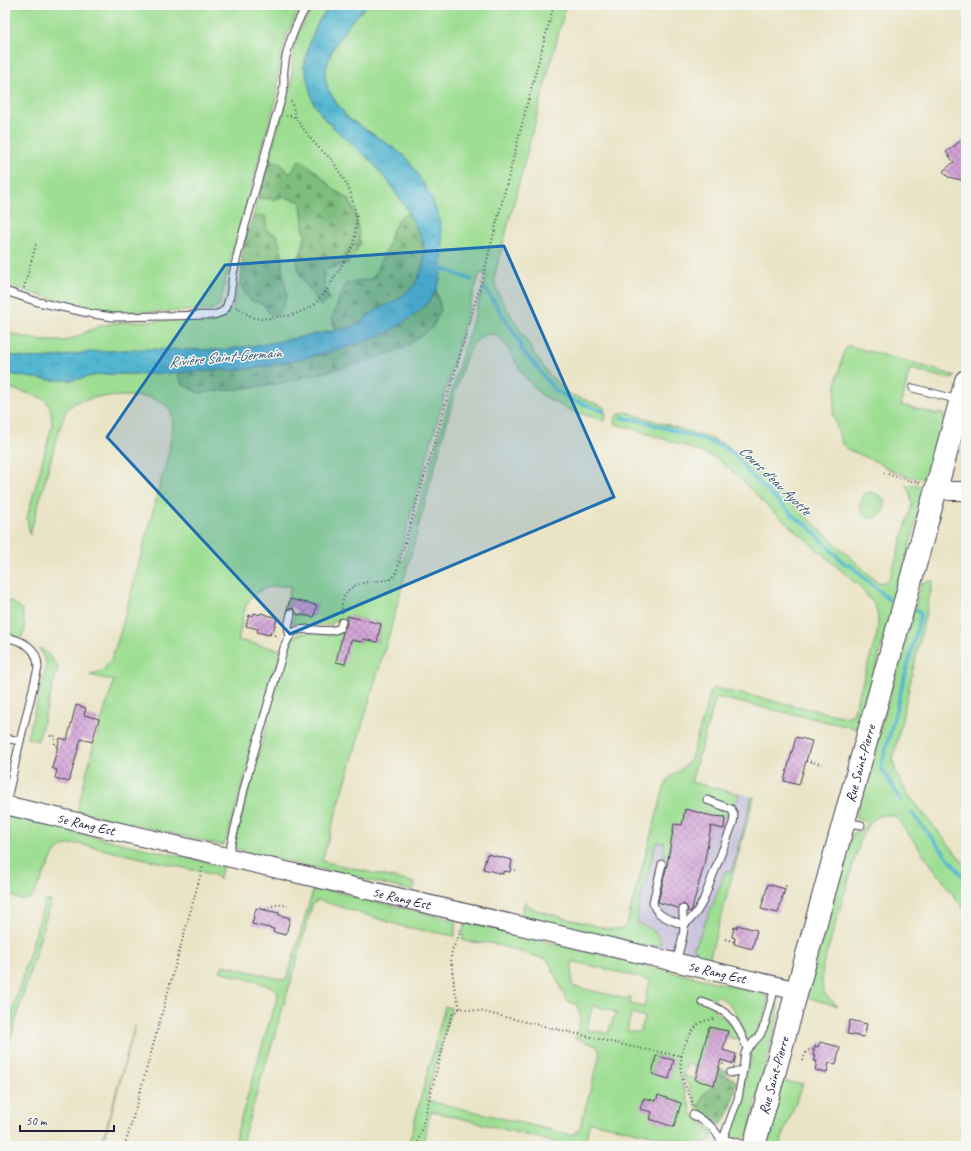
<svg xmlns="http://www.w3.org/2000/svg" width="971" height="1151" font-family="Caveat,sans-serif">
  <style>
    .industrial { fill: #c6c0da }
    .green { fill: #9ede93; stroke: #608067; fill-rule: evenodd }
    .forest { fill: url(#forest-firs); stroke: #50705c }
    .water { fill: url(#water-ripples); stroke: #3a6c86 }
    .lines { fill: none; stroke-linecap: round; stroke-linejoin: round }
    .stream { stroke: #52b6d0; stroke-width: 3.5 }
    .building { fill: url(#building-cross-hatch) }
    .service-casing { stroke: #403f50; stroke-width: 9 }
    .tertiary-casing { stroke: #403f50; stroke-width: 20 }
    .primary-casing { stroke: #403f50; stroke-width: 24 }
    .path { stroke: #403f50; stroke-width: 2; stroke-dasharray: 1 3; stroke-linecap: butt }
    .service { stroke: #fff; stroke-width: 7 }
    .tertiary { stroke: #fff; stroke-width: 18 }
    .primary { stroke: #fff; stroke-width: 22 }
    .marked { fill: #1f6fb2; fill-opacity: 0.2; stroke: #1f6fb2; stroke-width: 3; stroke-linejoin: round }
    .labels { text-anchor: middle; stroke-width: 3; stroke-linejoin: round; paint-order: stroke }
    .street-label { font-size: 14px; fill: #22223b; stroke: #f6f6f2 }
    .water-label { font-size: 15px; font-style: italic; fill: #33566f; stroke: #f6f6f2 }
  </style>
  <defs>
    <pattern id="forest-firs" width="22" height="20" patternUnits="userSpaceOnUse"><rect width="22" height="20" fill="#7ebd7d"/><path d="M5 1l3.5 6h-7zM16 11l3.5 6h-7z" fill="#679968"/></pattern>
    <pattern id="water-ripples" width="26" height="14" patternUnits="userSpaceOnUse"><rect width="26" height="14" fill="#52b6d0"/><path d="M2 4q2-2 4 0t4 0M15 11q2-2 4 0t4 0" fill="none" stroke="#4494aa"/></pattern>
    <pattern id="building-cross-hatch" width="8" height="8" patternUnits="userSpaceOnUse"><rect width="8" height="8" fill="#d3a3d7"/><path d="M0 0l8 8M0 8l8-8" fill="none" stroke="#ab84b0"/></pattern>
  </defs>
  <rect width="100%" height="100%" fill="#f6f6f2"/>
  <filter id="ink" filterUnits="userSpaceOnUse"><feTurbulence type="fractalNoise" baseFrequency=".025" numOctaves="2"/><feDisplacementMap in="SourceGraphic" scale="8" xChannelSelector="R" yChannelSelector="G"/><feConvolveMatrix kernelMatrix="1 2 1 2 8 2 1 2 1" color-interpolation-filters="sRGB"/></filter>
  <filter id="wash" filterUnits="userSpaceOnUse"><feTurbulence type="fractalNoise" baseFrequency=".012" numOctaves="4" result="noise"/><feDisplacementMap in="SourceGraphic" scale="16" xChannelSelector="R" yChannelSelector="G"/><feGaussianBlur stdDeviation="0.9" result="paint"/><feColorMatrix in="noise" values="0 0 0 0 0 0 0 0 0 0 0 0 0 0 0 0 0 1.4 0 .05"/><feComposite in="paint" operator="in"/></filter>
  <g filter="url(#wash)">
    <rect width="100%" height="100%" fill="#eae4c6"/>
    <path class="industrial" d="M691,782L754,797L709,960L623,940L626,926L664,788Z"/>
    <g class="green">
      <path d="M5,5H301L286,37L278,71L277,96L231,257L220,304L215,308L208,310L155,312L110,311L78,306L5,285Z"/>
      <path d="M315,5H330L319,21L310,41L304,67L313,102L326,121L372,162L390,184L409,213L399,218L392,231L388,246L373,278L361,281L346,284L340,297L332,319L336,330L265,344L222,350L143,349L89,352L56,357L26,358L5,354V331L15,335L43,341H64L77,337L86,332L103,325L122,322L217,319L224,316L233,308L242,274L241,285L246,296L250,300L264,305L269,313L287,295L282,269V253L267,231L265,217H253L258,198L275,199L283,197L300,201L302,212L303,225L305,236L303,247L297,261L320,306L329,299L324,284V270L348,263L360,243L356,216L349,199L337,192L325,181L316,171L294,169L290,175C284,169 276,162 268,161L292,82V66L294,47L299,31Z"/>
      <path d="M367,5H566L495,274V285L499,295L533,352L549,375L569,394L602,406L604,407L606,417L605,421L569,410L540,394L525,377L502,340C500,338 499,337 497,336C487,330 475,340 471,348C463,361 459,382 454,396L388,638L322,861L415,883L413,891L236,849L235,840L290,640C302,629 314,634 329,635C334,635 338,631 344,631L340,644L351,640L362,642L367,621L347,616L345,624L333,621L332,625L308,626L292,623L294,614L314,616L317,605L290,599L287,612H284L291,587C273,584 254,588 246,606C242,616 241,629 238,640L281,650L226,842L223,845L215,844L77,811L93,747L114,681L90,675L104,670L111,659L120,634L169,451L173,425L172,413L165,404L149,397L129,396L98,397L78,401L67,409L59,430L30,535L27,518L52,426L51,411L46,400L34,395L5,387V373L27,377L51,380H73L102,374H140L177,373L182,384L199,393L272,385L330,371L368,361L406,347L441,310L436,290L441,276L407,158L391,146L348,118L337,104L328,89L325,77L326,68L333,49L350,23ZM480,273L487,275L461,359L403,562L398,560L471,300ZM373,622L381,624L377,642L369,640Z"/>
      <path d="M849,346L914,363L955,376L954,378L949,379L910,369L901,405L936,414L940,412L944,415V420L928,477L926,479L910,477L894,472L879,463L847,449L842,444L833,415L837,379L844,352L846,348Z"/>
      <path d="M626,412L713,439L726,445L742,457L878,583L886,582L891,575L912,505L910,493L906,485C912,484 920,484 924,488V493L859,729L716,697L691,782L739,794L737,801L733,807L705,797L704,801L722,808L727,812V817L712,816L685,810L682,825L674,824L668,859C663,855 664,848 664,842L656,843L638,909L637,923C647,927 660,931 661,944L656,946H649L521,916L525,901L529,906L538,911L608,929H621L626,926L664,788L669,778L685,766L691,759L711,690L715,688L846,717L853,714L877,634L878,621L877,612L874,604L860,587L804,538L771,510L738,476L717,459L688,447L630,428L616,424L614,419L620,413Z"/>
      <path d="M870,492C883,495 888,500 883,513L874,519C869,518 865,517 862,513C859,509 861,499 864,495C866,493 867,493 870,492Z"/>
      <path d="M933,581L893,759L896,773L907,793L966,866V912L895,816C874,811 871,822 861,838L823,966L822,984L824,994L838,1006L806,997L852,834L865,828V820L855,818L922,582Z"/>
      <path d="M5,600L14,603L22,610L25,630L21,638L5,634Z"/>
      <path d="M39,648L46,652L58,667L38,741L27,738L45,672L46,663Z"/>
      <path d="M752,797H754L709,960C699,957 695,957 694,945H696L715,899L725,871H732Z"/>
      <path d="M5,814L86,835L223,866L219,880L215,875L80,844L66,845L55,852L34,894L30,899L20,900L15,898L10,892L8,868L9,830L5,826Z"/>
      <path d="M314,887L457,921L455,929V936L405,927L318,900L312,905L291,981L241,1146H233L267,1029L278,996L276,989L269,986L220,971L223,965L284,980L287,978Z"/>
      <path d="M45,901H51L5,1057V1036Z"/>
      <path d="M470,923L756,992L768,996L767,1007L755,1036L767,1026L776,1002L778,1008V1016L748,1134C743,1140 739,1139 733,1137L730,1133L731,1127L744,1085L751,1057V1049L738,1016L730,1005L718,995L715,998L714,1012L718,1013L735,1028L738,1039L726,1037L728,1031L709,1027L696,1080L714,1085L704,1095V1115L711,1121L698,1115L694,1097L683,1076L680,1079L690,1105L691,1113L707,1126L713,1136L711,1140L701,1145L590,1122L584,1146H570L431,1111L423,1143L434,1146H408L445,1006L451,1008L426,1100L572,1135C578,1132 581,1128 582,1120L600,1055L597,1046L575,1038C579,1025 583,1019 577,1005L567,1001L548,960L491,943L469,942L463,940C463,933 461,925 470,923ZM572,961L651,980C645,990 647,997 644,1007L630,1004L631,997H628L627,999L572,986ZM593,1005L616,1012L608,1033L586,1030ZM631,1013L645,1017L640,1032L627,1031ZM656,1056L673,1060L669,1078L652,1074ZM687,1064L697,1066L693,1079L683,1075ZM658,1095L681,1103L674,1126L652,1112L641,1109L644,1098L656,1101Z"/>
      <path d="M135,1026L102,1146H101Z"/>
      <path d="M783,1081L799,1084L803,1083L782,1138L781,1146H766Z"/>
    </g>
    <g class="forest">
      <path d="M299,160L305,162L337,192L349,199L356,216L360,243L356,252L348,263L324,270V284L329,299L320,306L299,274L297,261L303,247L305,236L303,225L302,212L300,201L283,197L275,199L258,198L268,161L282,164L284,169L290,174Z"/>
      <path d="M409,213L418,231L424,246V264L415,285L399,299L374,311L362,322L349,328L336,330L332,319L340,297L346,283L361,281L373,278L388,246L392,231L399,218Z"/>
      <path d="M265,216L267,231L277,235L282,253V269L287,295L283,308L277,315L269,313L264,305L250,300L246,296L241,285L242,257L245,237L253,217Z"/>
      <path d="M436,290L441,310L432,328L406,347L368,361L330,371L272,385L199,393L182,384L177,373L215,370H239L266,366L318,355L344,348L370,340L429,301Z"/>
      <path d="M719,1067L725,1071L727,1076L734,1079L737,1083C733,1097 732,1112 722,1124C711,1124 704,1115 699,1106L704,1094L714,1085Z"/>
    </g>
    <path class="water" d="M330,5H367L350,23L333,49L326,68L325,77L328,89L337,104L348,118L391,146L407,158L417,173L430,195L439,217L443,243L441,276L436,290L429,301L416,314L388,333L344,348L293,361L266,366L239,370H215L177,373L140,374H102L73,380H51L27,377L5,373V354L26,358L56,357L89,352L143,349L222,350L265,344L349,328L362,322L374,311L399,299L415,285L424,264V246L418,231L407,209L390,184L372,162L326,121L313,102L304,67L310,41L319,21Z"/>
    <g class="lines">
      <g class="stream">
        <path d="M438,267L472,280"/>
        <path d="M485,288L519,340L522,351L534,363L548,382L554,389L570,399L603,411"/>
        <path d="M621,417C632,420 644,420 655,425L708,441L724,447L735,454L750,474L797,519L807,525L845,564L850,565L889,600"/>
        <path d="M901,800L881,767L921,614L920,612L917,610"/>
        <path d="M911,812L966,880"/>
      </g>
    </g>
    <g id="blocks">
      <g class="building">
        <path d="M966,137V181L948,177L943,171L954,162L946,152Z"/>
        <path d="M290,599L317,605L314,617L296,614V611L292,608L287,610Z"/>
        <path d="M254,613L260,615L261,613L277,618L273,632H270L269,635L257,632L258,629L246,626L249,615L253,616Z"/>
        <path d="M347,616L381,624L377,642L363,639L362,642L351,640L345,664L336,662L343,632L347,624Z"/>
        <path d="M76,705L86,708L84,715L99,719L92,742L81,739L69,782L55,778L57,770L52,768L60,738L67,740Z"/>
        <path d="M796,737L812,741L799,785L784,781Z"/>
        <path d="M685,809L712,816L725,817L724,829L711,826L704,865L691,912L688,911L687,907L684,904L681,905L678,908L658,902L667,865L674,824L682,825Z"/>
        <path d="M487,854L512,860L510,872L503,871V874L483,869Z"/>
        <path d="M768,884L785,889L778,913L761,909Z"/>
        <path d="M256,908L279,913V915L290,918L286,935L273,932L274,929L252,924Z"/>
        <path d="M737,925L757,930L752,949L734,944L735,938L732,937L734,927L737,928Z"/>
        <path d="M850,1020L867,1024L864,1037L847,1034Z"/>
        <path d="M709,1027L728,1031L723,1050L736,1054L734,1064L721,1060L714,1085L695,1080Z"/>
        <path d="M820,1042L840,1047L836,1065L829,1063L827,1073L815,1070L817,1061H814L816,1056H813L815,1046L818,1047Z"/>
        <path d="M656,1056L674,1060L669,1079L652,1074Z"/>
        <path d="M658,1095L681,1103L674,1127L650,1119L652,1112L640,1109L644,1098L656,1101Z"/>
      </g>
    </g>
  </g>
  <g filter="url(#ink)">
    <use href="#blocks" fill-opacity="0" stroke="#403f50" stroke-width="1"/>
    <g class="lines">
      <g class="service-casing">
        <g id="service">
          <path d="M5,291L38,302L93,314L113,317L214,315L222,312L226,308L230,296L233,274L241,240L274,123C277,112 281,102 283,91C285,83 283,76 284,69C286,49 296,21 308,5"/>
          <path d="M913,388L959,400"/>
          <path d="M290,636L288,627L291,613"/>
          <path d="M5,637C23,641 38,647 38,668L20,741"/>
          <path d="M5,738L20,741L6,804"/>
          <path d="M846,822L861,825"/>
          <path d="M228,857L247,777L284,648C286,643 288,638 291,634C302,623 326,636 340,628L342,622"/>
          <path d="M662,864L653,902C655,917 672,920 684,925"/>
          <path d="M684,925C694,917 697,912 703,901L733,823C734,817 735,814 731,809L707,800"/>
          <path d="M676,962C679,950 684,938 684,926C684,920 682,916 683,909"/>
          <path d="M702,1002C729,1010 738,1022 747,1049"/>
          <path d="M730,1073L743,1070"/>
          <path d="M693,1115C706,1123 713,1125 720,1139"/>
          <path d="M749,1146L724,1139V1136L738,1099L743,1070L745,1053L747,1049L760,1035L765,1024L775,987"/>
        </g>
      </g>
      <g class="tertiary-casing">
        <g id="tertiary">
          <path d="M936,487L950,491H966"/>
          <path id="s1" d="M5,805L798,991"/>
        </g>
      </g>
      <g class="primary-casing">
        <g id="primary">
          <path id="s2" d="M754,1146L966,381"/>
        </g>
      </g>
      <g class="path">
        <path d="M291,101L296,117"/>
        <path d="M24,288L36,244"/>
        <path d="M236,307L254,318L262,319L292,315L305,310L314,305L327,290L354,244L357,219L350,191L345,181L332,160L315,144L296,119L293,116H286"/>
        <path d="M884,473L906,480L920,483"/>
        <path d="M342,613C340,588 356,583 376,581C381,580 388,581 392,578C395,576 396,573 397,570L483,276L530,93L554,5"/>
        <path d="M270,634L278,636"/>
        <path d="M50,736H55V746L58,747"/>
        <path d="M806,761L822,764"/>
        <path d="M511,869L518,871"/>
        <path d="M782,898L786,885"/>
        <path d="M265,910C273,904 279,904 288,906"/>
        <path d="M725,939L735,942"/>
        <path d="M460,1008L454,987L451,958L452,950L459,936L460,927"/>
        <path d="M721,1060L724,1066"/>
        <path d="M803,1061C805,1055 806,1048 814,1050"/>
        <path d="M693,1106C692,1096 685,1089 683,1080C677,1062 683,1041 696,1027C697,1026 699,1023 700,1023C704,1020 711,1020 715,1018"/>
        <path d="M125,1146L203,866"/>
        <path d="M417,1146L449,1024L453,1014L460,1008L484,1012L637,1048L682,1056"/>
      </g>
      <use href="#service" class="service"/>
      <use href="#tertiary" class="tertiary"/>
      <use href="#primary" class="primary"/>
    </g>
  </g>
  <path class="marked" d="M504,246L614,497L290,634L107,437L225,265Z"/>
  <g class="labels">
    <g class="street-label">
      <text dy="5" stroke="none"><textPath href="#s2" startOffset="397">Rue Saint-Pierre</textPath></text>
      <text dy="5" stroke="none"><textPath href="#s1" startOffset="83">5e Rang Est</textPath></text>
      <text dy="5" stroke="none"><textPath href="#s1" startOffset="407">5e Rang Est</textPath></text>
      <text dy="5" stroke="none"><textPath href="#s1" startOffset="731">5e Rang Est</textPath></text>
      <text dy="5" stroke="none"><textPath href="#s2" startOffset="73">Rue Saint-Pierre</textPath></text>
    </g>
    <g class="water-label">
      <text transform="translate(225 357) rotate(-5)" y="5">Rivière Saint-Germain</text>
      <text transform="translate(775 480) rotate(44)" y="5">Cours d'eau Ayotte</text>
    </g>
  </g>
  <rect width="971" height="1151" fill="none" stroke="#f6f6f2" stroke-width="20"/>
  <path d="M20 1125v6h94v-6" fill="none" stroke="#22223b" stroke-width="2"/>
  <text x="26" y="1125" font-size="12" fill="#22223b" stroke="#f6f6f2" stroke-width="3" paint-order="stroke">50 m</text>
</svg>
